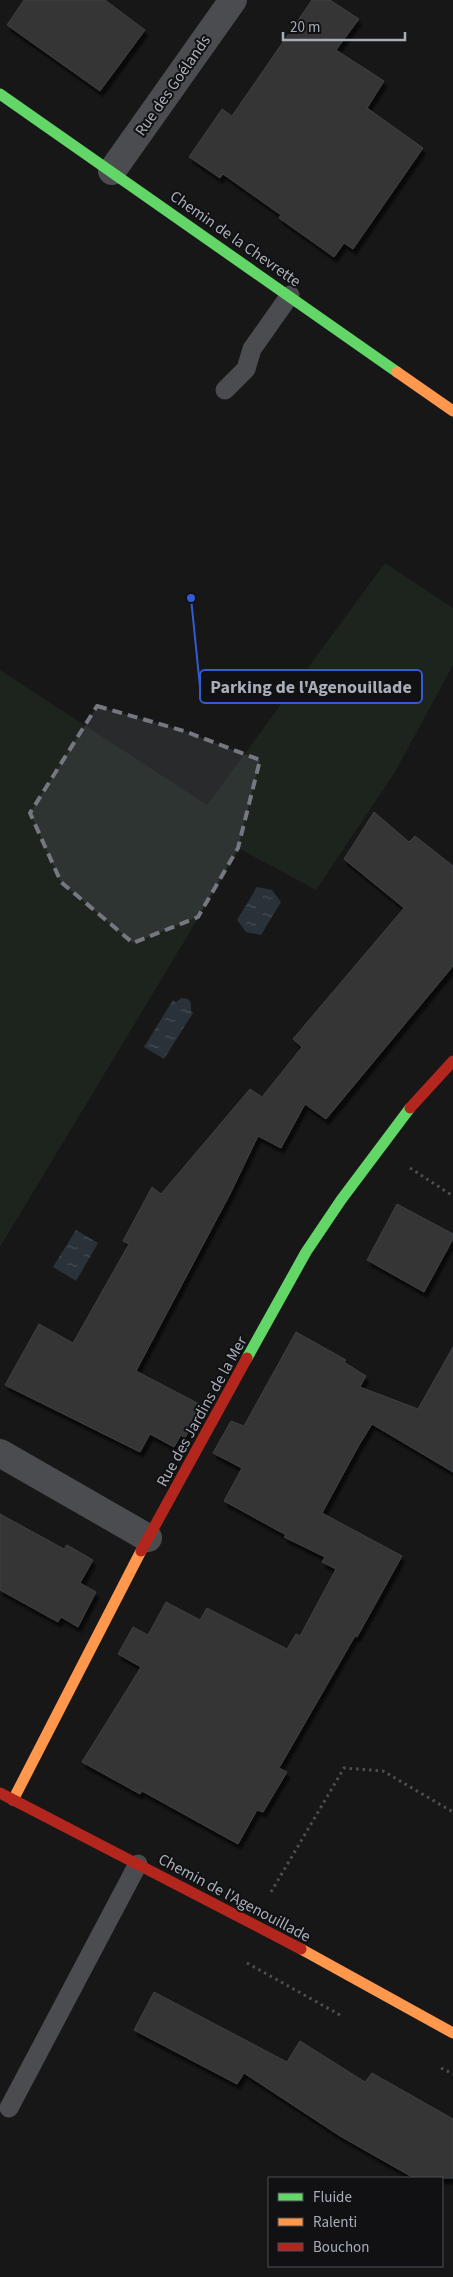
<svg xmlns="http://www.w3.org/2000/svg" width="453" height="2277" font-family="'Source Sans 3',sans-serif">
  <style>
    .grass { fill: #1d241e }
    .water { fill: url(#water-ripples) }
    .building { fill: #353536; stroke: #3f4043; filter: url(#shadow) }
    .lines { fill: none; stroke-linecap: round; stroke-linejoin: round }
    .path { stroke: #4d4e52; stroke-width: 3; stroke-dasharray: 2.5 4; stroke-linecap: butt }
    .lane { stroke: #4b4c50; stroke-width: 19 }
    .street { stroke: #4b4c50; stroke-width: 28 }
    .fast { stroke: #63d668; stroke-width: 11 }
    .slow { stroke: #ff974d; stroke-width: 11 }
    .jam { stroke: #b3261e; stroke-width: 11 }
    .marked { fill: #757880; fill-opacity: 0.2; stroke: #757880; stroke-width: 4; stroke-dasharray: 10 6; stroke-linejoin: round }
    .labels { text-anchor: middle; stroke-width: 4; stroke-linejoin: round; paint-order: stroke }
    .street-label { font-size: 16px; fill: #a8adb8; stroke: #111113 }
    .leader { fill: none; stroke: #325cd3; stroke-width: 2 }
    .callout-dot { fill: #325cd3; stroke: #111113; stroke-width: 2 }
    .callout { fill: #111113; stroke: #325cd3; stroke-width: 2 }
    .callout-label { font-size: 18px; text-anchor: middle; font-weight: bold; fill: #a8adb8 }
  </style>
  <defs>
    <pattern id="water-ripples" width="26" height="14" patternUnits="userSpaceOnUse" patternTransform="scale(1.25)"><rect width="26" height="14" fill="#2a3239"/><path d="M2 4q2-2 4 0t4 0M15 11q2-2 4 0t4 0" fill="none" stroke="#464d54"/></pattern>
    <filter id="shadow"><feDropShadow dx="3" dy="5.5" stdDeviation="1" flood-color="#0009"/></filter>
  </defs>
  <rect width="100%" height="100%" fill="#171717"/>
  <path class="grass" d="M385,563L453,608V665L395,772L316,890L240,849L0,1247V670L207,805Z"/>
  <g class="water">
    <path d="M257,887L272,890L281,902L261,935L246,932L237,920Z"/>
    <path d="M182,998L188,999L191,1003V1011L193,1013L164,1059L144,1047L173,1000L176,1002Z"/>
    <path d="M76,1230L98,1243L76,1281L53,1267Z"/>
  </g>
  <g class="building">
    <path d="M24,0H105L145,30L100,91L7,25Z"/>
    <path d="M312,0H330L359,19L336,50L384,81L367,108L423,148L353,249L344,243L334,257L279,218L281,215L223,174L220,178L189,157L222,109L232,116Z"/>
    <path d="M374,812L409,842L415,836L453,866V966L326,1119L305,1104L281,1148L258,1136L230,1194L136,1371L203,1406L185,1438L181,1435L174,1447L150,1434L140,1452L5,1385L39,1324L73,1343L129,1244L123,1241L152,1187L161,1194L250,1089L262,1097L302,1047L293,1039L404,908L344,859Z"/>
    <path d="M397,1204L453,1234V1239L424,1292L367,1260Z"/>
    <path d="M296,1332L346,1360L344,1362L366,1376L360,1387L418,1409L453,1347V1472L372,1424L359,1445L322,1513L402,1556L357,1637L355,1636L279,1768L287,1772L263,1812L257,1810L238,1844L142,1791L140,1794L82,1762L141,1667L118,1654L133,1627L148,1635L166,1602L200,1620L207,1608L287,1649L296,1634L300,1636L336,1569L322,1562L325,1557L284,1537L286,1535L224,1501L242,1468L213,1453L231,1421L244,1426Z"/>
    <path d="M0,1514L64,1549L67,1545L93,1560L80,1583L96,1592L78,1627L61,1617L58,1622L0,1590Z"/>
    <path d="M154,1992L287,2062L300,2041L365,2082L372,2073L453,2119V2178H414L340,2136L244,2073L237,2084L134,2030Z"/>
  </g>
  <g class="lines">
    <g class="path">
      <path d="M410,1168L453,1196"/>
      <path d="M271,1892L344,1768L383,1771L453,1812"/>
      <path d="M247,1963L340,2015"/>
      <path d="M441,2068L453,2074"/>
    </g>
    <g class="lane">
      <path d="M225,390L246,369L252,349L290,295"/>
      <path d="M9,2108L138,1864"/>
    </g>
    <g class="street">
      <path d="M112,171L233,0"/>
      <path d="M0,1453L148,1538"/>
    </g>
    <g class="fast">
      <path d="M0,94L397,372"/>
      <path d="M247,1358L306,1252L341,1200L410,1108"/>
    </g>
    <g class="slow">
      <path d="M397,372L453,411"/>
      <path d="M13,1800L141,1551"/>
      <path d="M301,1949L453,2033"/>
    </g>
    <g class="jam">
      <path d="M410,1108L453,1061"/>
      <path d="M141,1551L247,1358"/>
      <path d="M0,1793L301,1949"/>
    </g>
  </g>
  <path class="marked" d="M97,706L184,731L260,760L238,848L198,917L133,943L61,882L30,813Z"/>
  <g class="labels">
    <g class="street-label">
      <text transform="translate(172 85) rotate(-55)" y="6">Rue des Goélands</text>
      <text transform="translate(236 238) rotate(35)" y="6">Chemin de la Chevrette</text>
      <text transform="translate(201 1411) rotate(-61)" y="6">Rue des Jardins de la Mer</text>
      <text transform="translate(235 1897) rotate(28)" y="6">Chemin de l'Agenouillade</text>
    </g>
  </g>
  <path class="leader" d="M191 598L200 687"/>
  <circle class="callout-dot" cx="191" cy="598" r="5"/>
  <rect class="callout" x="200" y="670" width="222" height="33" rx="5"/>
  <g class="callout-label">
    <text x="311" y="693">Parking de l'Agenouillade</text>
  </g>
  <rect x="268" y="2177" width="175" height="90" fill="#111113" stroke="#4d4f55"/>
  <rect x="278" y="2193" width="25" height="8" fill="#63d668" stroke="#4d4f55"/>
  <text x="313" y="2202" font-size="15" fill="#a8adb8">Fluide</text>
  <rect x="278" y="2218" width="25" height="8" fill="#ff974d" stroke="#4d4f55"/>
  <text x="313" y="2227" font-size="15" fill="#a8adb8">Ralenti</text>
  <rect x="278" y="2243" width="25" height="8" fill="#b3261e" stroke="#4d4f55"/>
  <text x="313" y="2252" font-size="15" fill="#a8adb8">Bouchon</text>
  <path d="M283 32v8h122v-8" fill="none" stroke="#a8adb8" stroke-width="2.5"/>
  <text x="290" y="32" font-size="15" fill="#a8adb8" stroke="#111113" stroke-width="4" paint-order="stroke">20 m</text>
</svg>
